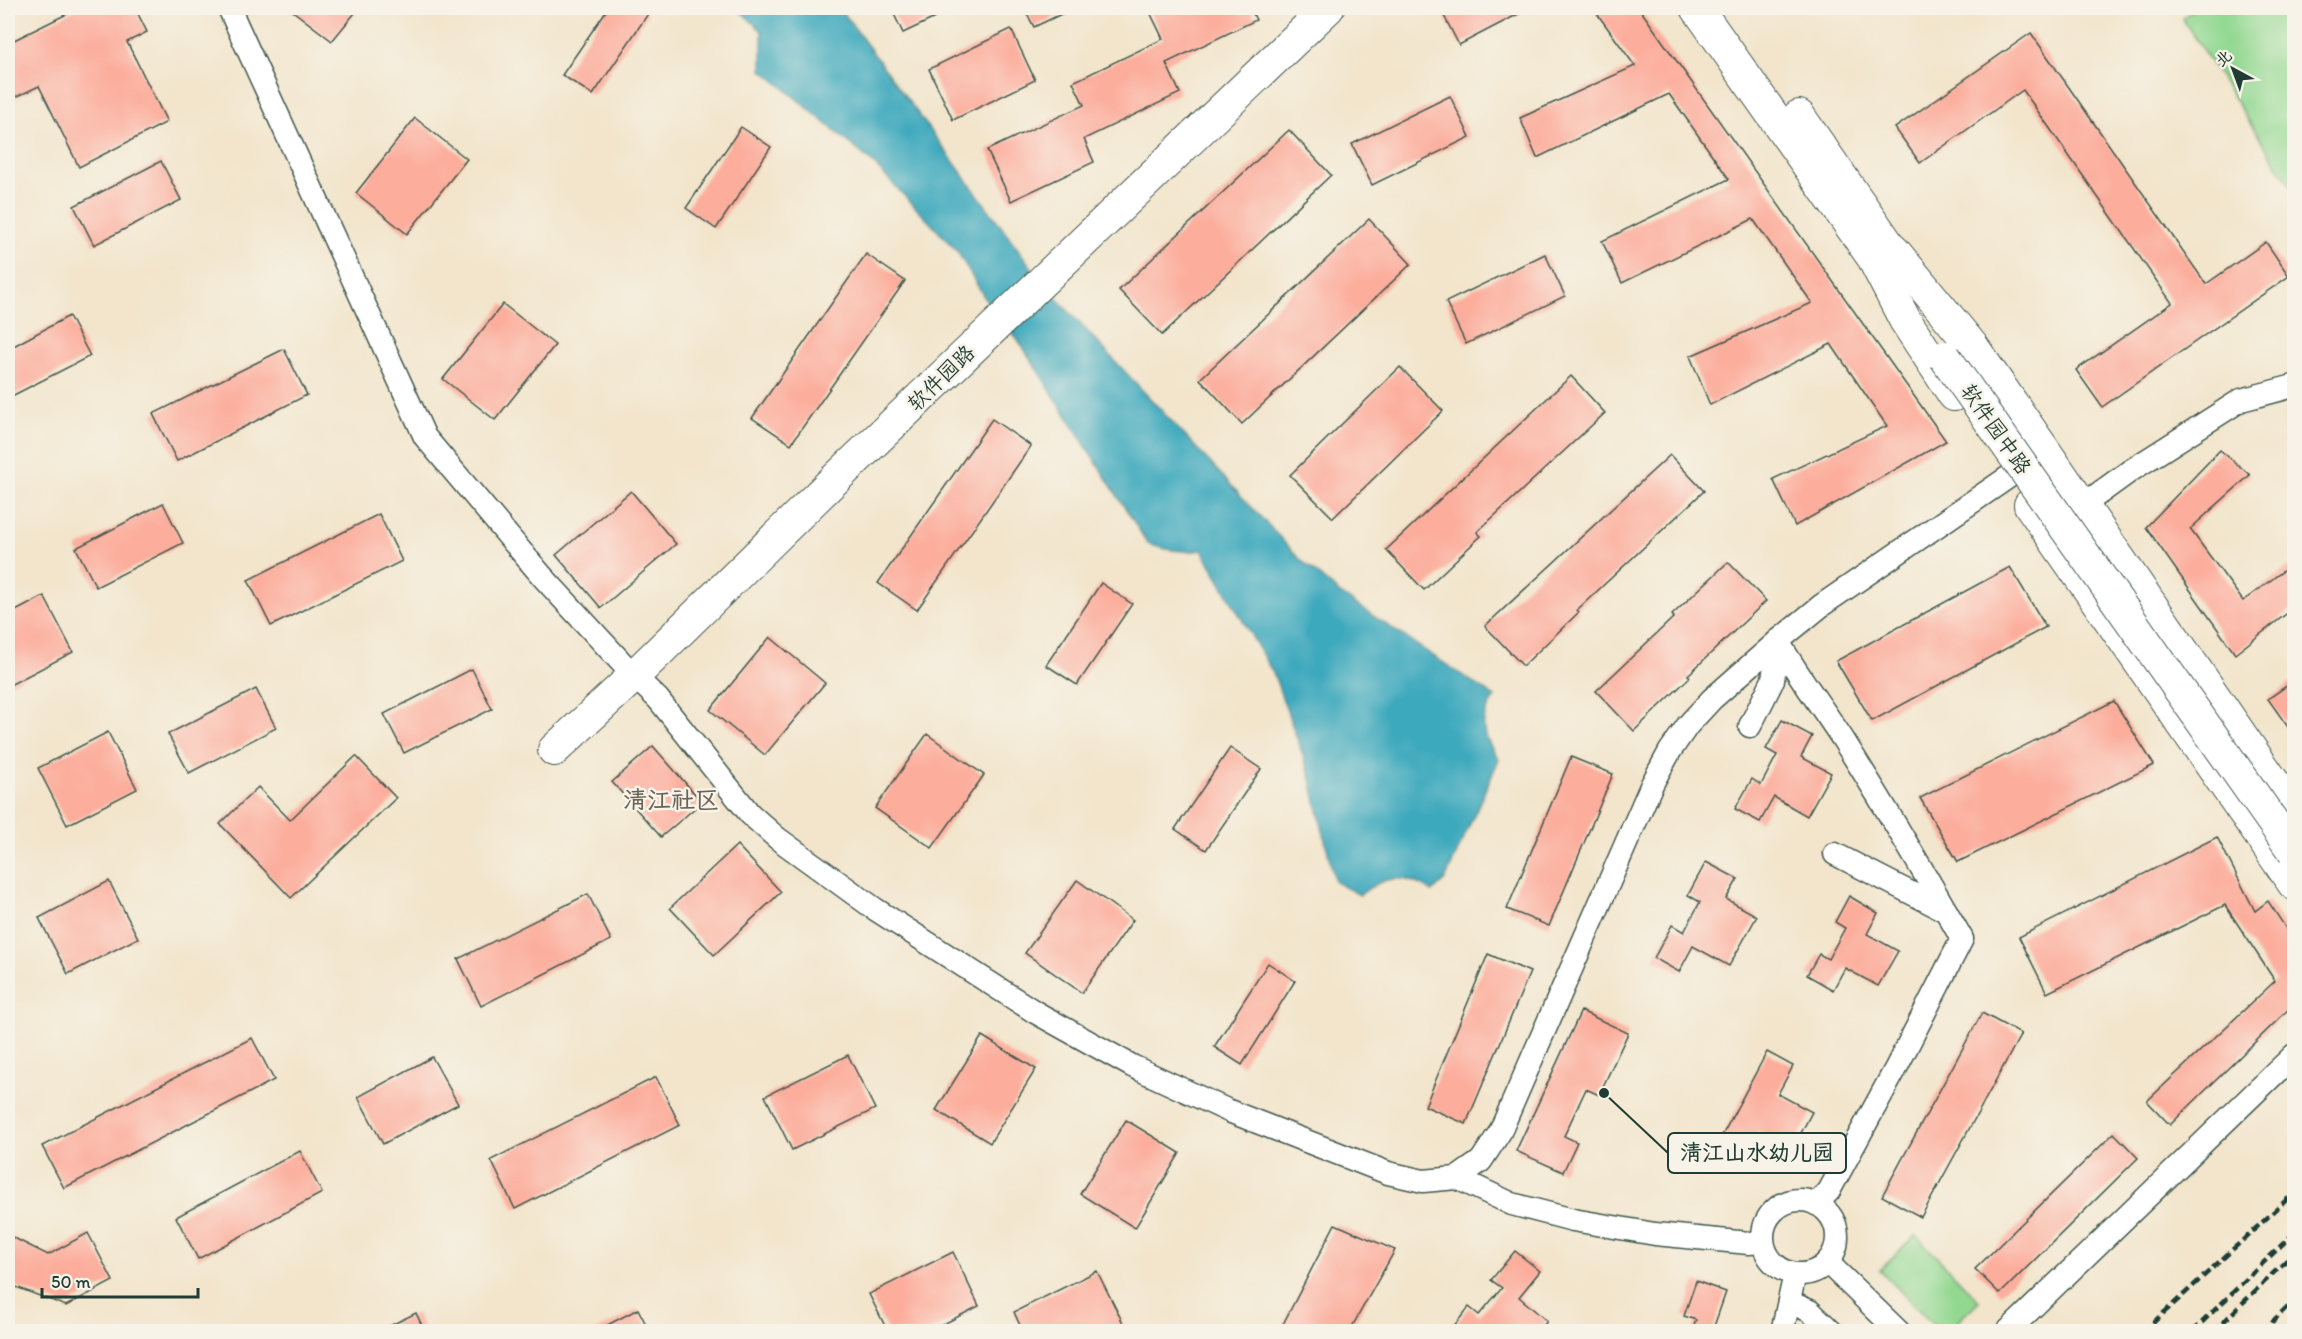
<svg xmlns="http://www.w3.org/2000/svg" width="2302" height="1339" font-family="Itim,'LXGW WenKai TC',sans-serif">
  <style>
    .green { fill: #92d891; stroke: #588a62; stroke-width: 1.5 }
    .water { fill: #3da9bd; stroke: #2e7378; stroke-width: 1.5 }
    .building { fill: #fcad9c }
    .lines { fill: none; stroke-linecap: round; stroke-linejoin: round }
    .street-casing { stroke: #3f564b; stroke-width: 25 }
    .secondary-casing { stroke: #3f564b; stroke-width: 34 }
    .street { stroke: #fff; stroke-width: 22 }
    .secondary { stroke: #fff; stroke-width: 32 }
    .rail { stroke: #1f3d34; stroke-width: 4.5; stroke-dasharray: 9 4.5; stroke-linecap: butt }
    .secondary-bridge-casing { stroke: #3f564b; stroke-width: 34; stroke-linecap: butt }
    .secondary-bridge { stroke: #fff; stroke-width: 32 }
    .labels { text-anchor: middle; stroke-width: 5; stroke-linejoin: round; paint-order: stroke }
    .street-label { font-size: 21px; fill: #1f3d34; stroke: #f7f3e8 }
    .quarter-label { font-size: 24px; font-weight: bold; fill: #6c6458; stroke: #f7f3e8 }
    .leader { fill: none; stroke: #1f3d34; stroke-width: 2 }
    .callout-dot { fill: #1f3d34; stroke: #f7f3e8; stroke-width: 2 }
    .callout { fill: #f7f3e8; stroke: #1f3d34; stroke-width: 2 }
    .callout-label { font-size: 22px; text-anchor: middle; font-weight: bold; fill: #1f3d34 }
  </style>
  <rect width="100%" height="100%" fill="#f7f3e8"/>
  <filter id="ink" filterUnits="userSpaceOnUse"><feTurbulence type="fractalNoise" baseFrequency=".0167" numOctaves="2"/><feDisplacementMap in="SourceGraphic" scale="12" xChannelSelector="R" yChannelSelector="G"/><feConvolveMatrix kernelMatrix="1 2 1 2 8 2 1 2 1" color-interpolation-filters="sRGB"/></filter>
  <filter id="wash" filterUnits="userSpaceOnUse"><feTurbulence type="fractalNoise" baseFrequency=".008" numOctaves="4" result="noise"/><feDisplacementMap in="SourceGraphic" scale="24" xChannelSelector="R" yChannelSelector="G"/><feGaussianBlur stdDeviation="1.35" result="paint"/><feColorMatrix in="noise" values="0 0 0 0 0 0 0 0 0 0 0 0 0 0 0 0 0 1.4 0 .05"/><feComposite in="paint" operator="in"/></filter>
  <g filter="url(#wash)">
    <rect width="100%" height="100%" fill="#f2e5cc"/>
    <g class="green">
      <path d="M2197,8H2294V191L2182,18Z"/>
      <path d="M1916,1235L1979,1301L1948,1331H1939L1880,1270Z"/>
    </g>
    <path class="water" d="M737,8H840L1046,287L1300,559L1339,593L1495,697C1477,721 1482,736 1499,759L1445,880L1432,892C1405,873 1385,875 1360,895L1335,882L1309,772L1274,675L1202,550C1182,553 1167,550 1148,544L1017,338L995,315L957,251L873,163L762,70V31Z"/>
    <g id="blocks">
      <g class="building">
        <path d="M79,8H135L147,32L127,42L167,122L79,167L39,86L16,97L8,80V43Z"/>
        <path d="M289,8H359L332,41Z"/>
        <path d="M608,8H639L648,14L593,95L562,75Z"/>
        <path d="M891,8H956L903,33Z"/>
        <path d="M1024,8H1074L1034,27Z"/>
        <path d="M1148,8H1250L1256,20L1166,63L1180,93L1084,139L1094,162L1011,201L987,150L1084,105L1073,82L1163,39Z"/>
        <path d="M1440,8H1530L1459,45Z"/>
        <path d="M1593,8H1639L1946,441L1795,526L1773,479L1887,426L1831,344L1710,405L1690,356L1812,303L1753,219L1622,283L1602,241L1729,179L1669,94L1537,158L1520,118L1635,66Z"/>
        <path d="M1011,29L1035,80L953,120L929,69Z"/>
        <path d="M2031,33L2206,284L2266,242L2289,276L2102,407L2076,370L2172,303L2023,90L1920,163L1895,128Z"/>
        <path d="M1450,96L1470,137L1372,185L1352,144Z"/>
        <path d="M415,118L467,159L407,234L356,193Z"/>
        <path d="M741,127L771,147L716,229L686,208Z"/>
        <path d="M1289,130L1331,175L1162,335L1119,290Z"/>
        <path d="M161,161L181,200L94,245L74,206Z"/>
        <path d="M1369,219L1411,264L1242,424L1200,379Z"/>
        <path d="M866,254L905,281L791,444L752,418Z"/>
        <path d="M1545,254L1565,296L1466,344L1446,302Z"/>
        <path d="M503,304L555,345L495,420L443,379Z"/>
        <path d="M69,316L90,356L8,398V349Z"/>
        <path d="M284,349L307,395L177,461L153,414Z"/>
        <path d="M1400,367L1443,411L1333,518L1290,475Z"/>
        <path d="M1571,376L1605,413L1477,532L1481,536L1424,590L1386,550Z"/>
        <path d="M992,419L1031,446L917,610L878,583Z"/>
        <path d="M2220,450L2250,475L2190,529L2243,601L2295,562V607L2235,654L2146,527Z"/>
        <path d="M1670,455L1704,491L1577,610L1579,612L1523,666L1485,626Z"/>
        <path d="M631,491L676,544L601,608L556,555Z"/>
        <path d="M163,503L183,543L96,587L76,548Z"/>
        <path d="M379,514L402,561L271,626L248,580Z"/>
        <path d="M1728,562L1766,601L1688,675L1690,677L1634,731L1596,691L1674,617L1672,615Z"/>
        <path d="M2010,567L2046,627L1872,721L1836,661Z"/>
        <path d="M1101,583L1132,604L1077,685L1046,665Z"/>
        <path d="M44,596L73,652L8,686V615Z"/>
        <path d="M770,637L825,683L765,755L710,710Z"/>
        <path d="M472,669L492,709L404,753L384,714Z"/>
        <path d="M2295,680V737L2268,699Z"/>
        <path d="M256,689L276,728L189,773L168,734Z"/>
        <path d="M2114,701L2154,765L1958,862L1920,798Z"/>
        <path d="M1782,720L1812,736L1801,757L1831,773L1807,816L1774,797L1760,822L1735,809L1752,779L1761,785L1777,755L1766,749Z"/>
        <path d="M108,732L137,789L67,825L38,768Z"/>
        <path d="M927,734L984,775L932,848L875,808Z"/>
        <path d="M653,746L702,802L661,837L612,782Z"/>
        <path d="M1230,748L1261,769L1206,850L1175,829Z"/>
        <path d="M356,756L396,798L291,898L220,824L258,787L290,820Z"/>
        <path d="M1571,757L1613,774L1549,926L1507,909Z"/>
        <path d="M2217,837L2255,911L2268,901L2295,942V1003L2170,1125L2147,1101L2275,981L2225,905L2047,993L2019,937Z"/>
        <path d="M737,845L781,892L714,955L670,908Z"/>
        <path d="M1706,862L1738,879L1726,899L1757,916L1729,966L1693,946L1679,972L1654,958L1672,925L1684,932L1700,902L1688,895Z"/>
        <path d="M1077,880L1133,920L1082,993L1025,953Z"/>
        <path d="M109,881L138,938L68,974L39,918Z"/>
        <path d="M588,894L611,940L481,1006L458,959Z"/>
        <path d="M1849,896L1878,913L1867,934L1898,951L1878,986L1845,968L1833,990L1807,975L1819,954L1828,959L1845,928L1835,922Z"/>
        <path d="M1488,954L1530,972L1466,1124L1425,1106Z"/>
        <path d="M1268,963L1295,981L1242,1065L1214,1047Z"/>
        <path d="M1581,1011L1628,1033L1599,1095L1586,1089L1564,1136L1577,1142L1563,1172L1516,1151Z"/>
        <path d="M1982,1013L2021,1034L1921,1217L1882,1196Z"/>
        <path d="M982,1036L1036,1069L990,1143L936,1110Z"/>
        <path d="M252,1038L274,1080L64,1188L42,1146Z"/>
        <path d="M1767,1052L1793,1066L1778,1094L1812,1112L1792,1150L1756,1131L1742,1158L1717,1145Z"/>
        <path d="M848,1055L875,1109L792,1150L765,1096Z"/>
        <path d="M432,1057L458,1104L383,1144L358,1097Z"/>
        <path d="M656,1077L680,1125L515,1209L491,1160Z"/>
        <path d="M1126,1120L1180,1153L1135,1228L1080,1194Z"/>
        <path d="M2114,1133L2138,1158L2000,1294L1975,1269Z"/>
        <path d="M300,1151L322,1193L198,1259L176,1217Z"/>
        <path d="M1335,1224L1395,1250L1349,1332H1298L1282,1326Z"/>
        <path d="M88,1233L113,1281L66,1306L8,1284V1235L48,1255Z"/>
        <path d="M1515,1251L1540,1271L1519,1297L1547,1321L1539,1332H1449L1469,1307L1479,1315L1502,1288L1491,1280Z"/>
        <path d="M953,1252L979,1306L928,1332H888L869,1294Z"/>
        <path d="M1097,1271L1124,1325L1111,1332H1023L1014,1312Z"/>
        <path d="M1696,1281L1726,1292L1712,1332H1692L1696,1320L1684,1316Z"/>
        <path d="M638,1309L650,1332H594Z"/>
        <path d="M416,1313L425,1332H377Z"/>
      </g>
    </g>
  </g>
  <g filter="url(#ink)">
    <use href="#blocks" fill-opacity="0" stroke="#3f564b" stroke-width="1.5"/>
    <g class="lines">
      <g class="street-casing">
        <g id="street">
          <path d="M229,8L425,437L542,576L634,676L658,699L750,814L777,838L875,909L1035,1012L1132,1066L1229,1111L1388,1173L1423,1181L1457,1178L1481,1161L1500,1132L1652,784L1670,751L1688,725L1712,699L1778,641L1822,605L2010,476"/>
          <path d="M2083,505L2130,471L2241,400L2294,386"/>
          <path d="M1778,641C1798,676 1822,707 1844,741C1885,806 1924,872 1962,939L1896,1068L1829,1191L1816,1204"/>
          <path d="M1750,726L1773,680L1778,641"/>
          <path d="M1835,854L1946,911"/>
          <path d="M1457,1178L1512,1204L1573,1220L1655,1234L1749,1243L1763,1242"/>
          <circle cx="1800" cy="1237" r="37"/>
          <path d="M1827,1262L1899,1332"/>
          <path d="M1789,1302L1810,1311L1832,1332"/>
          <path d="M1782,1332L1795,1274"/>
          <path d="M2007,1332L2294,1055"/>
        </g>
      </g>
      <g class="secondary-casing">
        <g id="secondary">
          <path d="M1697,8L1888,279"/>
          <path d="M1799,116L1906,270"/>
          <path d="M1894,251L1973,347L2294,812"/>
          <path d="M1876,264L1905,320L1954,395"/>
          <path d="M2030,505L2294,884"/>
          <path d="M554,750L634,676L828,486L1328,8"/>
        </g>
      </g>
      <use href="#street" class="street"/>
      <use href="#secondary" class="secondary"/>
      <g class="rail">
        <path d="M2143,1332L2294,1193"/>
        <path d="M2192,1332L2294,1233"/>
        <path d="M2213,1332L2294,1253"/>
        <path d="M2262,1332L2294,1300"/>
      </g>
      <g class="secondary-bridge-casing">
        <path id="secondary-bridge" d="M1945,357L2294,852"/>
      </g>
      <use href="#secondary-bridge" class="secondary-bridge"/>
    </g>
  </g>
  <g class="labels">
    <g class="street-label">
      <text transform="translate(941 378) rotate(-44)" y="7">软件园路</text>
      <text transform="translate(1996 429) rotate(55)" y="7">软件园中路</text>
    </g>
    <g class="quarter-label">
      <text x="671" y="808">清江社区</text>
    </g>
  </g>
  <path class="leader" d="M1604 1093L1668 1153"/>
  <circle class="callout-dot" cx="1604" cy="1093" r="6"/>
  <rect class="callout" x="1668" y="1133" width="178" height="40" rx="6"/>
  <g class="callout-label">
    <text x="1757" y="1160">清江山水幼儿园</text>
  </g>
  <rect width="2302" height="1339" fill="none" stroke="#f7f3e8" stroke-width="30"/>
  <g transform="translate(2233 69) rotate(319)" stroke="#f7f3e8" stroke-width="4.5" paint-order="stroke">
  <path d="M0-4.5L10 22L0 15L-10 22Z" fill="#1f3d34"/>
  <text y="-9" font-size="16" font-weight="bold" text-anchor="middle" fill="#1f3d34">北</text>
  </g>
  <path d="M42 1288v9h156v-9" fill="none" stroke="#1f3d34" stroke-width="3"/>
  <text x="51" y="1288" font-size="18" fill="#1f3d34" stroke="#f7f3e8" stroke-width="4.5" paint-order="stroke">50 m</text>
</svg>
